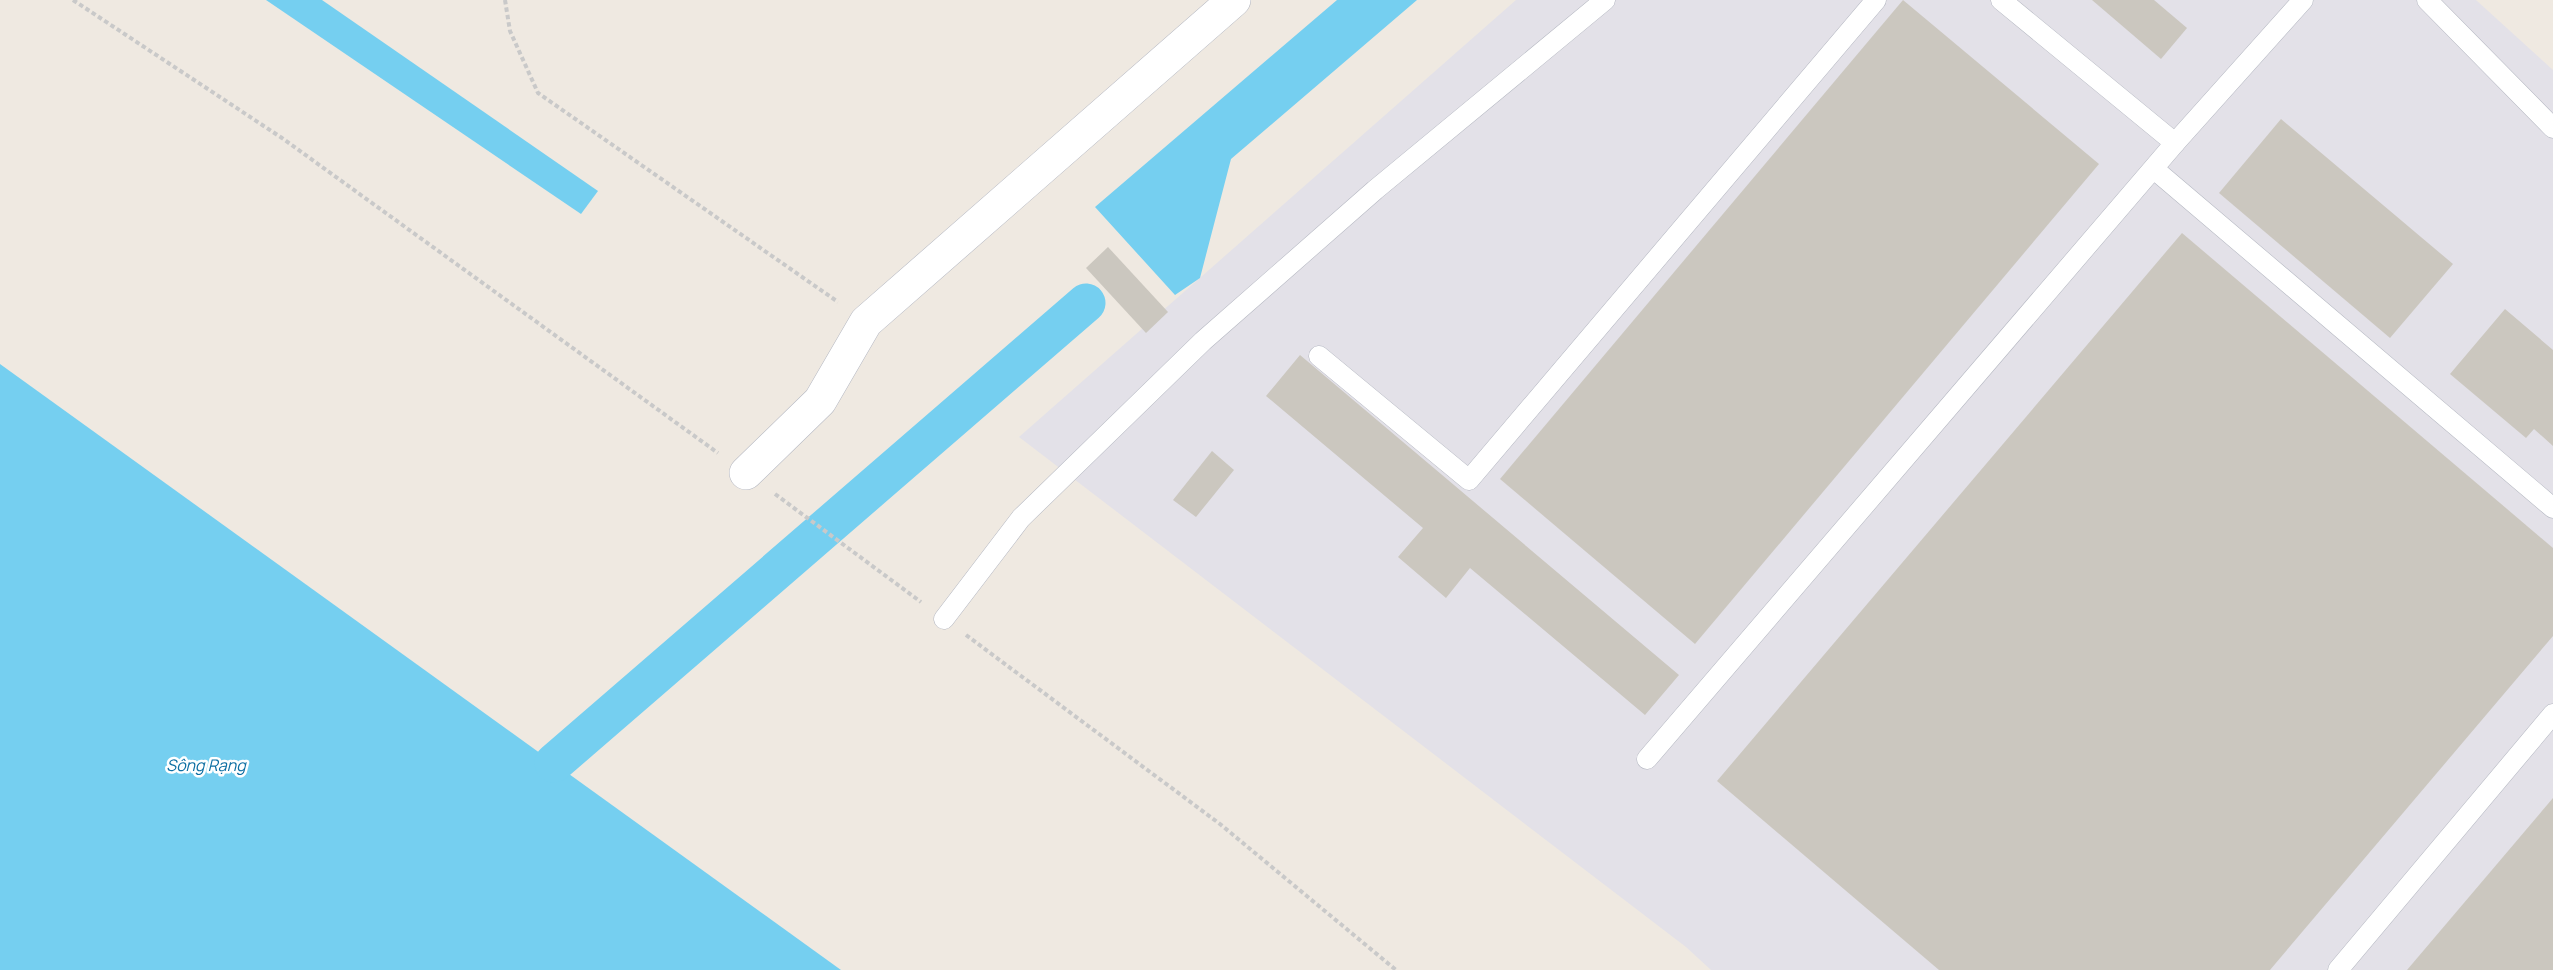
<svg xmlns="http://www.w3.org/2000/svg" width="2553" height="970" font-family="Manrope,sans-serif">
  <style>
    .industrial { fill: #e3e1e8 }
    .water { fill: #75cff0 }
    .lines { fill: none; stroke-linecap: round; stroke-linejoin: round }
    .canal { stroke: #75cff0; stroke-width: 39 }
    .building { fill: #cbc7bf }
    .lane-casing { stroke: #b4b7c1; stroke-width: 21 }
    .street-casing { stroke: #b4b7c1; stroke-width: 34 }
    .path { stroke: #c9c9c9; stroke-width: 4; stroke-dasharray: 4.5 3; stroke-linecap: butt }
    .lane { stroke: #fff; stroke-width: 20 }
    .street { stroke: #fff; stroke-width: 33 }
    .labels { text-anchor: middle; stroke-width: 5; stroke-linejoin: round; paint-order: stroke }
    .water-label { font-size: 16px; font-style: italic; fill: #0d6fa3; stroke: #fff }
  </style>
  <rect width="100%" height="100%" fill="#efe9e1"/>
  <path class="industrial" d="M1516,0H2476L2553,70V970H1711L1686,947L1019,437Z"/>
  <g class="water">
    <path d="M266,0H322L598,191L581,214Z"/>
    <path d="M1337,0H1417L1231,159L1200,278L1175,295L1095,207Z"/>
    <path d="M0,364L841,970H0Z"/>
  </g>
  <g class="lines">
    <path class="canal" d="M554,763L1086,303"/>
  </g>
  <g class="building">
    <path d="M1903,0L2099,164L1695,644L1500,479Z"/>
    <path d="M2092,0H2154L2187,28L2161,59Z"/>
    <path d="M2281,119L2453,264L2390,338L2219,193Z"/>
    <path d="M2182,233L2553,548V636L2270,970H1939L1717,781Z"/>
    <path d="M1108,247L1168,312L1146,333L1086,268Z"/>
    <path d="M2505,309L2553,350V446L2534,429L2526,438L2450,374Z"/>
    <path d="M1300,355L1679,675L1645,715L1470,568L1446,598L1398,557L1423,528L1266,396Z"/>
    <path d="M1212,451L1234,470L1196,517L1173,500Z"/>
    <path d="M2553,798V970H2407Z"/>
  </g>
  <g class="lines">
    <g class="lane-casing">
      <g id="lane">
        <path d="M2001,0L2175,143"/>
        <path d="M2427,0L2553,128"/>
        <path d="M2154,169L2553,508"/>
        <path d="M1319,356L1469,480L1876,0"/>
        <path d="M944,619L1021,518L1203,341L1375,190L1605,0"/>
        <path d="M1647,759L2175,143L2303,0"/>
        <path d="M2338,970L2553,714"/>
      </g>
    </g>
    <g class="street-casing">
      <path id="street" d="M746,473L820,401L866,322L1234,0"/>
    </g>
    <g class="path">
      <path d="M73,0L282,138L718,453"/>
      <path d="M505,0L510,31L538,93L838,302"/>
      <path d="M775,494L921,602"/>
      <path d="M966,635L1220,824L1396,970"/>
    </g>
    <use href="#lane" class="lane"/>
    <use href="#street" class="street"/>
  </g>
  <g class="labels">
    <g class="water-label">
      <text x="206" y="771">Sông Rạng</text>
    </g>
  </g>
</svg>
